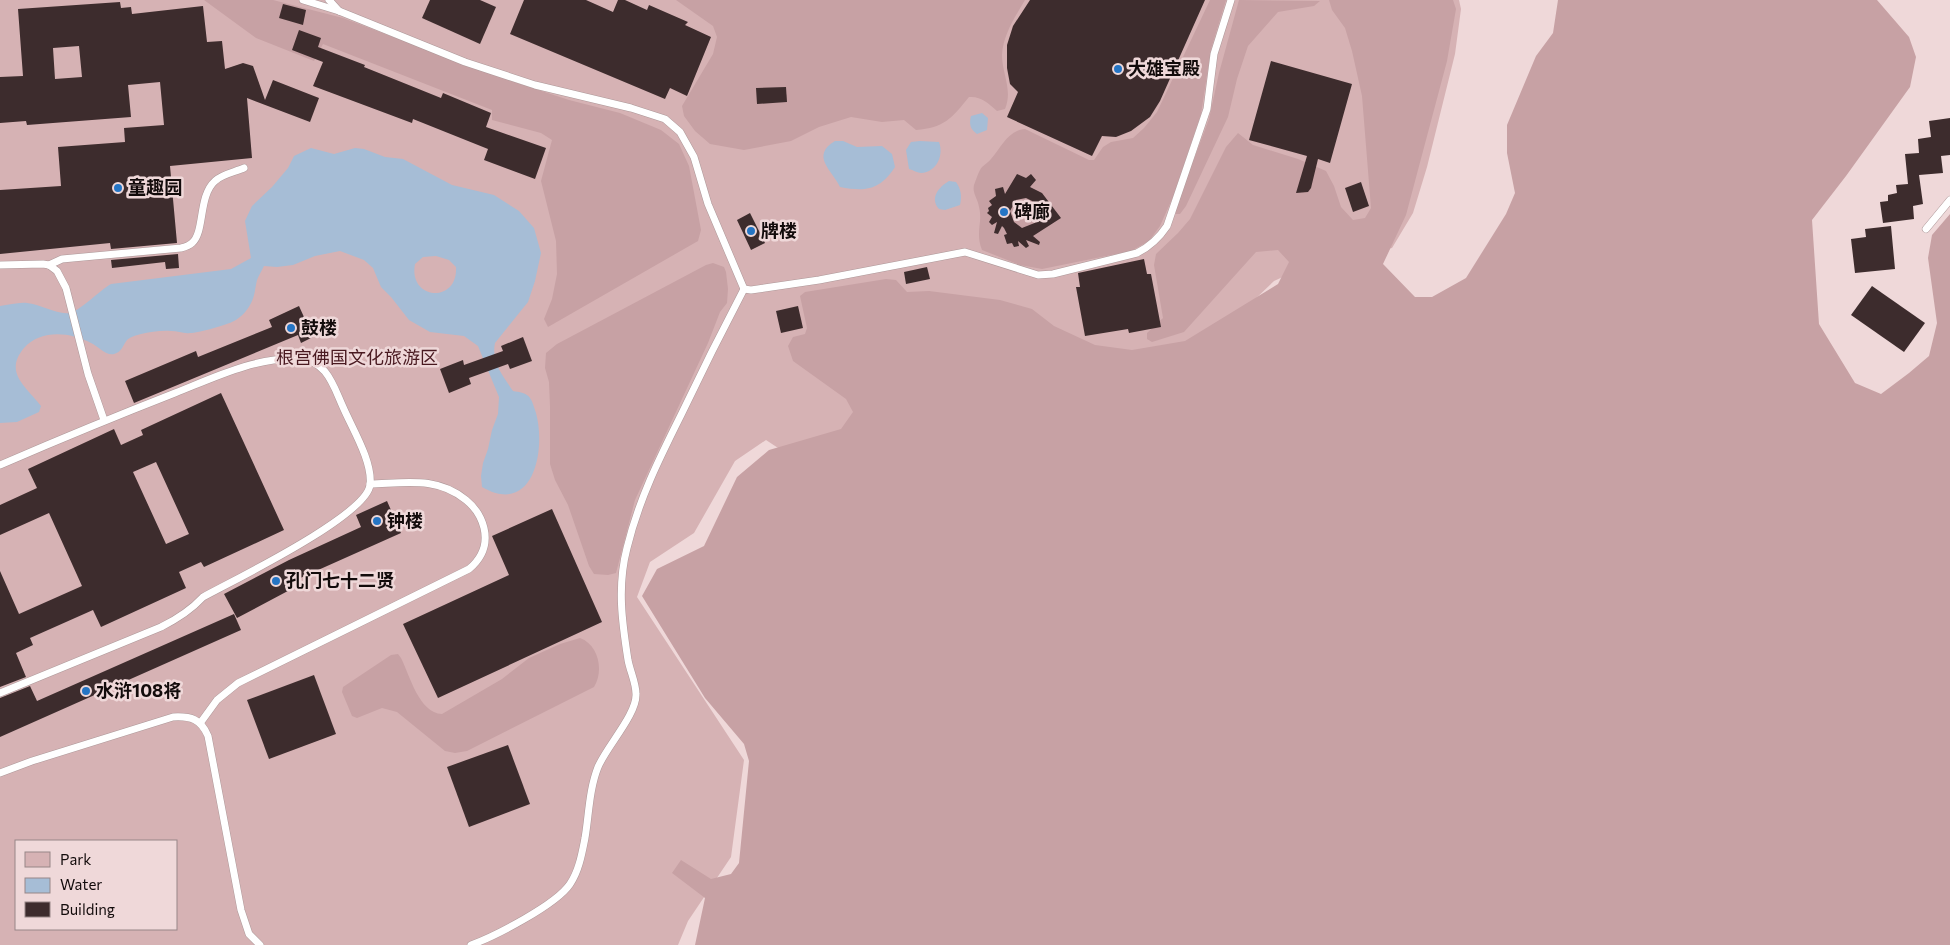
<svg xmlns="http://www.w3.org/2000/svg" width="1950" height="945" font-family="Commissioner,'Noto Sans SC',sans-serif">
  <style>
    .green { fill: #d6b2b4; fill-rule: evenodd }
    .forest { fill: #c7a1a4 }
    .water { fill: #a6bdd6; fill-rule: evenodd }
    .building { fill: #3d2c2d; fill-rule: evenodd }
    .lines { fill: none; stroke-linecap: round; stroke-linejoin: round }
    .lane-casing { stroke: #ad9899; stroke-width: 8 }
    .lane { stroke: #fff; stroke-width: 7 }
    .poi-dot { fill: #2575c4; stroke: #efd8d9; stroke-width: 2 }
    .labels { text-anchor: middle; stroke-width: 5; stroke-linejoin: round; paint-order: stroke }
    .poi-label { font-size: 18px; font-weight: bold; fill: #120b0b; stroke: #efd8d9; text-anchor: start }
    .park-label { font-size: 18px; fill: #491920; stroke: #efd8d9 }
  </style>
  <rect width="100%" height="100%" fill="#efd8d9"/>
  <path class="green" d="M0,0H1459L1461,9L1455,54L1427,167L1413,213L1392,248L1300,269L1274,281L1187,364L810,469L766,440L735,461L694,533L650,562L637,597L744,760L731,857L688,921L678,945H0ZM16,841H176V929H16Z"/>
  <g class="forest">
    <path d="M204,0H273L343,18L493,75L569,100L620,113L661,130L679,144L689,166L701,230L698,241L548,327L544,319L552,299L557,274L556,241L541,181L552,140L541,133L492,120V110L323,44L314,61L256,38Z"/>
    <path d="M676,0H1025C1015,17 1003,35 1002,55C1002,74 1013,90 1005,109L997,111C988,103 981,96 969,97C952,118 944,128 916,130L904,120L882,122L851,117L819,127L791,141L744,150L710,144L695,131L684,116L682,106L713,54L717,37L713,26Z"/>
    <path d="M1210,0H1226L1211,49L1201,114L1173,197L1160,226L1149,241L1131,251L1042,269L1020,265L982,250C975,232 983,223 979,207C978,199 972,193 974,185C976,180 979,170 982,167C985,164 989,162 991,159C1001,148 1008,130 1025,129L1089,160H1094L1103,147L1111,142L1133,138L1144,128L1157,112Z"/>
    <path d="M1239,0L1320,1L1314,6L1278,12L1248,46L1237,79L1228,117L1186,206L1180,214H1176L1175,210L1209,119L1219,73Z"/>
    <path d="M1329,0H1453L1456,9L1447,61L1406,215L1383,264L1415,297H1432L1466,278L1506,214L1515,193L1507,153V125L1536,56L1553,33L1558,0H1877L1909,37L1916,57L1910,87L1846,176L1812,220L1819,324L1855,383L1881,394L1909,373L1929,356L1937,323L1928,258L1932,235L1950,214V945H695L705,898L672,873L681,860L711,879L731,874L739,863L749,761L744,744L705,698L642,596L657,569L704,546L737,477L769,450L841,429L853,412L846,399L793,361L788,346L793,337L805,334L807,328L800,296L805,292L886,279L896,280L907,292L929,291L1000,300L1032,309L1054,326L1095,345L1132,350L1185,341L1278,284L1289,262L1278,250L1256,252L1184,332L1152,342L1147,339V333L1163,318L1154,265L1156,254L1178,233L1190,219L1226,147L1238,133L1253,145L1298,159L1326,171L1334,186L1341,207L1353,220L1365,218L1371,208L1362,96L1352,51L1345,28L1332,10Z"/>
    <path d="M713,263L724,267L726,272L728,289L727,303L720,312L708,343L635,500L616,573L608,575L594,574L589,566L568,505L555,480L550,464V406L549,382L545,368L546,353L557,344L706,265Z"/>
    <path d="M580,638C599,645 604,671 594,687L467,751L455,753L445,751L397,712L382,708L357,718L352,716L342,692L343,687L391,655L398,654L401,658C410,676 419,713 442,714L502,679L529,658L560,644Z"/>
  </g>
  <g class="water">
    <path d="M982,113L988,118L987,130L977,134C970,129 969,124 971,116Z"/>
    <path d="M835,141H843L857,147L882,146L892,154L895,167C880,190 866,192 840,187C832,170 810,156 835,141Z"/>
    <path d="M920,141L939,142C944,155 937,172 921,173C918,173 913,170 909,169L906,150L911,142Z"/>
    <path d="M311,148L334,154L355,148L364,149L385,157L403,159L452,185L494,195L519,211L534,228L541,253L535,281L528,302L495,343C491,362 503,376 513,391C519,392 527,393 530,398C533,402 534,408 536,413C546,449 534,517 482,487L481,476L483,463L488,449L492,430L498,414L499,397L478,346L464,336L430,332L409,320L391,297L381,287L373,268L364,260L340,251L315,256L293,265L277,267L264,266C262,270 259,275 257,280C255,288 255,297 250,305C247,311 240,318 234,321C227,325 198,333 190,333C184,334 178,331 171,331C162,330 150,332 141,334C137,335 130,337 127,340C123,345 122,352 114,354C106,356 98,346 91,343C70,332 41,329 24,348C3,373 27,387 41,406L39,412L17,422L0,423V306C9,305 19,302 27,303C40,304 58,315 69,313C79,312 100,290 111,284L231,269L251,258L245,221L252,206L272,187L288,168L294,156ZM436,256L449,260L456,267C458,304 408,300 415,264L423,257Z"/>
    <path d="M949,181L956,182C961,189 962,196 960,205L945,210L939,209C929,198 939,187 949,181Z"/>
  </g>
  <g class="building">
    <path d="M430,0H480L496,7L480,44L422,18Z"/>
    <path d="M524,0H586L613,12L618,0H625L647,10L649,5L688,22L685,25L711,37L687,96L670,88L665,99L510,34Z"/>
    <path d="M1030,0H1205L1160,101L1150,117L1131,131L1116,137L1102,136L1092,156L1007,117L1018,92L1010,84L1007,68V45L1013,26Z"/>
    <path d="M120,2L121,8L131,7L132,14L203,6L207,42L222,41L225,69L243,63L253,66L265,100L273,80L319,98L310,122L247,98L252,158L170,166L177,243L111,249L110,243L0,254V190L61,186L58,147L125,142L124,128L164,125L160,82L128,85L131,117L27,125L26,121L0,123V77L23,76L18,9ZM79,46L82,77L55,79L53,48Z"/>
    <path d="M283,4L306,10L303,25L279,18Z"/>
    <path d="M299,30L321,38L318,47L365,65L364,67L441,98L443,93L491,113L486,127L546,148L535,179L484,160L488,149L413,119L412,123L313,86L323,62L292,50Z"/>
    <path d="M1271,61L1352,84L1330,163L1318,159L1311,188L1308,192L1296,193L1307,156L1249,140Z"/>
    <path d="M786,87L787,102L757,104L756,88Z"/>
    <path d="M1950,118V155L1941,156L1943,173L1919,175L1923,204L1913,206L1914,219L1883,223L1880,202L1888,201V195L1897,193L1896,185L1908,184L1905,154L1919,153L1918,139L1931,137L1929,121Z"/>
    <path d="M1017,174L1026,178L1031,174L1036,180L1030,187L1042,193L1061,218L1033,236L1040,242L1039,245L1026,240L1029,246L1026,248L1018,241L1019,246L1014,247L1012,243L1007,244L1004,235L1007,234L1004,228L1002,226L998,234L994,233L997,222L992,225L989,222L992,217L987,213L989,211L988,208L992,205L989,201L996,196L995,189L1003,187L1005,194ZM1026,198L1034,202L1047,218L1022,228L1014,222L1010,211L1016,200Z"/>
    <path d="M1361,182L1369,206L1353,212L1345,188Z"/>
    <path d="M750,213L765,243L751,250L737,220Z"/>
    <path d="M1891,226L1895,269L1855,273L1851,239L1866,237L1865,229Z"/>
    <path d="M178,254L179,268L166,269L165,262L112,268L111,260Z"/>
    <path d="M1144,259L1147,274H1151L1161,327L1129,333L1128,329L1085,336L1076,287H1080L1078,273Z"/>
    <path d="M927,267L930,279L906,284L904,272Z"/>
    <path d="M1872,286L1925,323L1904,352L1851,315Z"/>
    <path d="M299,306L313,337L301,343L298,335L134,403L125,381L196,351L198,357L272,327L269,320Z"/>
    <path d="M798,306L803,328L781,333L776,311Z"/>
    <path d="M523,337L532,361L510,369L508,364L469,378L471,384L449,393L440,369L463,360L464,365L503,351L501,346Z"/>
    <path d="M221,393L284,530L204,567L201,562L179,572L186,588L101,627L93,610L30,638L33,645L16,653L26,677L0,687V571L19,614L82,586L49,513L0,535V505L37,488L28,469L114,429L121,445L143,435L141,430ZM156,462L189,534L166,544L133,472Z"/>
    <path d="M387,501L401,533L298,579L301,584L237,618L224,594L289,560L361,527L356,515Z"/>
    <path d="M552,509L602,622L438,698L403,624L509,575L492,536Z"/>
    <path d="M234,614L241,630L0,737V698L30,686L37,701Z"/>
    <path d="M314,675L336,734L269,759L247,700Z"/>
    <path d="M508,745L530,804L469,827L447,767Z"/>
  </g>
  <g class="lines">
    <g class="lane-casing">
      <g id="lane">
        <path d="M303,0L339,11L465,62L535,85L631,108L665,119L680,132L694,157L708,204L744,289"/>
        <path d="M329,0L339,11"/>
        <path d="M1926,229L1950,200"/>
        <path d="M0,265L43,264L49,265L57,271L66,288L88,374L104,420"/>
        <path d="M49,265L62,259L181,248C185,247 189,246 192,243C205,232 198,196 215,181C222,174 235,172 244,168"/>
        <path d="M744,289L751,290L819,280L965,252L1038,275L1053,274L1137,253C1151,246 1159,238 1167,226L1207,109L1214,54L1231,0"/>
        <path d="M0,465C58,440 116,416 175,393C213,378 255,357 298,359C327,360 333,385 343,407C352,428 373,462 370,485C366,516 234,580 203,597C191,610 177,619 161,627L0,693"/>
        <path d="M201,722L217,700L238,683L469,569C482,558 488,545 484,528C481,516 476,508 466,500C437,476 405,483 370,484"/>
        <path d="M0,773L32,761L173,717C191,716 201,719 208,736L241,910L249,934L260,945"/>
        <path d="M471,945C495,936 556,905 570,884C579,871 582,853 585,838C589,814 589,790 598,767C607,746 637,714 636,694C636,683 630,671 628,660C622,622 617,586 627,548C639,499 659,459 681,415C701,373 722,331 744,289"/>
      </g>
    </g>
    <use href="#lane" class="lane"/>
  </g>
  <g class="poi-dot">
    <circle cx="1118" cy="69" r="5"/>
    <circle cx="118" cy="188" r="5"/>
    <circle cx="1004" cy="212" r="5"/>
    <circle cx="751" cy="231" r="5"/>
    <circle cx="291" cy="328" r="5"/>
    <circle cx="377" cy="521" r="5"/>
    <circle cx="276" cy="581" r="5"/>
    <circle cx="86" cy="691" r="5"/>
  </g>
  <g class="labels">
    <g class="poi-label">
      <text x="1128" y="75">大雄宝殿</text>
      <text x="128" y="194">童趣园</text>
      <text x="1014" y="218">碑廊</text>
      <text x="761" y="237">牌楼</text>
      <text x="301" y="334">鼓楼</text>
      <text x="387" y="527">钟楼</text>
      <text x="286" y="587">孔门七十二贤</text>
      <text x="96" y="697">水浒108将</text>
    </g>
    <g class="park-label">
      <text x="357" y="364">根宫佛国文化旅游区</text>
    </g>
  </g>
  <rect x="15" y="840" width="162" height="90" fill="#efd8d9" stroke="#978687"/>
  <rect x="25" y="852" width="25" height="15" fill="#d6b2b4" stroke="#978687"/>
  <text x="60" y="865" font-size="15" fill="#120b0b">Park</text>
  <rect x="25" y="878" width="25" height="15" fill="#a6bdd6" stroke="#978687"/>
  <text x="60" y="890" font-size="15" fill="#120b0b">Water</text>
  <rect x="25" y="902" width="25" height="15" fill="#3d2c2d" stroke="#978687"/>
  <text x="60" y="915" font-size="15" fill="#120b0b">Building</text>
</svg>
